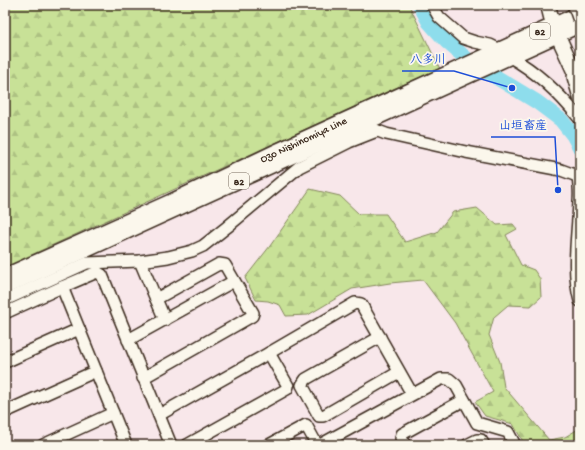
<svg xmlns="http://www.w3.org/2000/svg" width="585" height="450" font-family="'Gochi Hand','Klee One',sans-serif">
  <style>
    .forest { fill: url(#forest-firs); stroke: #82865a }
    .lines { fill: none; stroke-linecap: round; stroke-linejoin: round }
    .river { stroke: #8eddec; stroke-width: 15 }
    .minor-casing { stroke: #3b2a1e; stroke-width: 14 }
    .major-casing { stroke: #3b2a1e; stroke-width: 17 }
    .minor { stroke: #fbf7ec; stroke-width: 11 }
    .major { stroke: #fbf7ec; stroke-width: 14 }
    .major-bridge-casing { stroke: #3b2a1e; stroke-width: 17; stroke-linecap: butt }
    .major-bridge { stroke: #fbf7ec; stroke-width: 14 }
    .labels { text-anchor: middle; stroke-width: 3.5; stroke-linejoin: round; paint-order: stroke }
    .shield { fill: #fbf7ec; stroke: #75685c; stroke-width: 1 }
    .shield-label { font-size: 10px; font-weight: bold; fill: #3b2a1e }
    .street-label { font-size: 11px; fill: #3b2a1e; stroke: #fbf7ec }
    .leader { fill: none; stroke: #1d4ed8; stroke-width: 1.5 }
    .callout-dot { fill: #1d4ed8; stroke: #fbf7ec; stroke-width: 1.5 }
    .callout-label { font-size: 12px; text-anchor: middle; font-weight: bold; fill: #1d4ed8; stroke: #fbf7ec; stroke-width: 3.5; stroke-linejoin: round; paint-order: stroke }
  </style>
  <defs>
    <pattern id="forest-firs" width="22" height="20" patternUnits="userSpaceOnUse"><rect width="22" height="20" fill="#c8e197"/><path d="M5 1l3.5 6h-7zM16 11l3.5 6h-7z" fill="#adc182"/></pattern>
  </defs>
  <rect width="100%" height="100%" fill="#f8e7ea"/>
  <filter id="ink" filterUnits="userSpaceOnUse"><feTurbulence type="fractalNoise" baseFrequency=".025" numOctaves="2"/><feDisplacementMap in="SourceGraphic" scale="8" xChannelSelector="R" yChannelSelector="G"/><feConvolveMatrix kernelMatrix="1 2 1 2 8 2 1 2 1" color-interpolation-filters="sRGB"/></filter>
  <g filter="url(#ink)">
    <g class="forest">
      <path d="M5,5H409L440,69L393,89L5,267Z"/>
      <path d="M310,189L340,196L359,214H386L405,242L437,232L453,212L477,208L497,225L513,224L517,229L506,235L521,265L534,270L540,279L541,297L531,306L508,305L494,317L489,335L500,362L504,387L549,440L565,437L580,428V445H525L513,424L485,416L475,402L493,392L455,323L423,280L390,283L352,289L308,315L286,316L280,305L268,301L256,300L245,278L270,246Z"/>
    </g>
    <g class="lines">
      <path class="river" d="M420,5L429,22L446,41L468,60L537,102L561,120L573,135L580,148"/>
      <g class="minor-casing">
        <g id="minor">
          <path d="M432,5L439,17L463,38L475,42L490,45L500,50"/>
          <path d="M510,57C539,73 560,94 580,119"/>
          <path d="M573,77L580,101"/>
          <path d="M370,128L386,134L466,152L561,170L580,177"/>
          <path d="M578,176C579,184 580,193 579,201C578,235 571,268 580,301"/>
          <path d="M140,261L156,299"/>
          <path d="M62,287L97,272L102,275L171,445"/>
          <path d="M5,300L87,263L140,261L168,257L192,251L203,246L227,227L299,167L349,142L377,131"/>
          <path d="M5,313L62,287L126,445"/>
          <path d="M380,337L306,379L302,385L319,416H323L399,372"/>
          <path d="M128,340L234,281"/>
          <path d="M5,362L79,329"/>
          <path d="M143,378L252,316L253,313L225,265L219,264L156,299L165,320"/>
          <path d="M5,412L96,371"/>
          <path d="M159,415L269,353L355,303L361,304L412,394"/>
          <path d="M43,445L113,413"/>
          <path d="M187,445L287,389L288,386L269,353"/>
          <path d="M269,445L306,425L317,445"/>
          <path d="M320,445L441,379H449L456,385L477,423L508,432L515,445"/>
          <path d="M405,445L401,438L402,434L464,400"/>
          <path d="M467,445L477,440H481L484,445"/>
        </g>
      </g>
      <g class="major-casing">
        <g id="major">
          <path d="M548,5L553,25L580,84"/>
          <path d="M5,276L170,202L275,152L580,13"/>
          <path d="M5,287L580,25"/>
        </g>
      </g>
      <use href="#minor" class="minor"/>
      <use href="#major" class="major"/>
      <g class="major-bridge-casing">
        <path id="major-bridge" d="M575,5L580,19"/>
      </g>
      <use href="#major-bridge" class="major-bridge"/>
    </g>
  </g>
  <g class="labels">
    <g class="shield">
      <rect x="530" y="23" width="20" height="16" rx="3"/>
      <rect x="229" y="173" width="20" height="16" rx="3"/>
    </g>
    <g class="shield-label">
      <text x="540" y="35">82</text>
      <text x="239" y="185">82</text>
    </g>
    <g class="street-label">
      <text transform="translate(303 139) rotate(-25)" y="4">Ozo Nishinomiya Line</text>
    </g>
  </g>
  <path class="leader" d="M512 88L454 71H402M558 190L555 137H491"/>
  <g class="callout-dot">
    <circle cx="512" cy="88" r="4"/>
    <circle cx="558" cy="190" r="4"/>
  </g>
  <g class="callout-label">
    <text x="428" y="63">八多川</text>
    <text x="523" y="129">山垣畜産</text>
  </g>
  <rect width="585" height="450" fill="none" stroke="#fbf7ec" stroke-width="20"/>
  <rect x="10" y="10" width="565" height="430" fill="none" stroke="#3b2a1e" stroke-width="1.5" filter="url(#ink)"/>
</svg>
